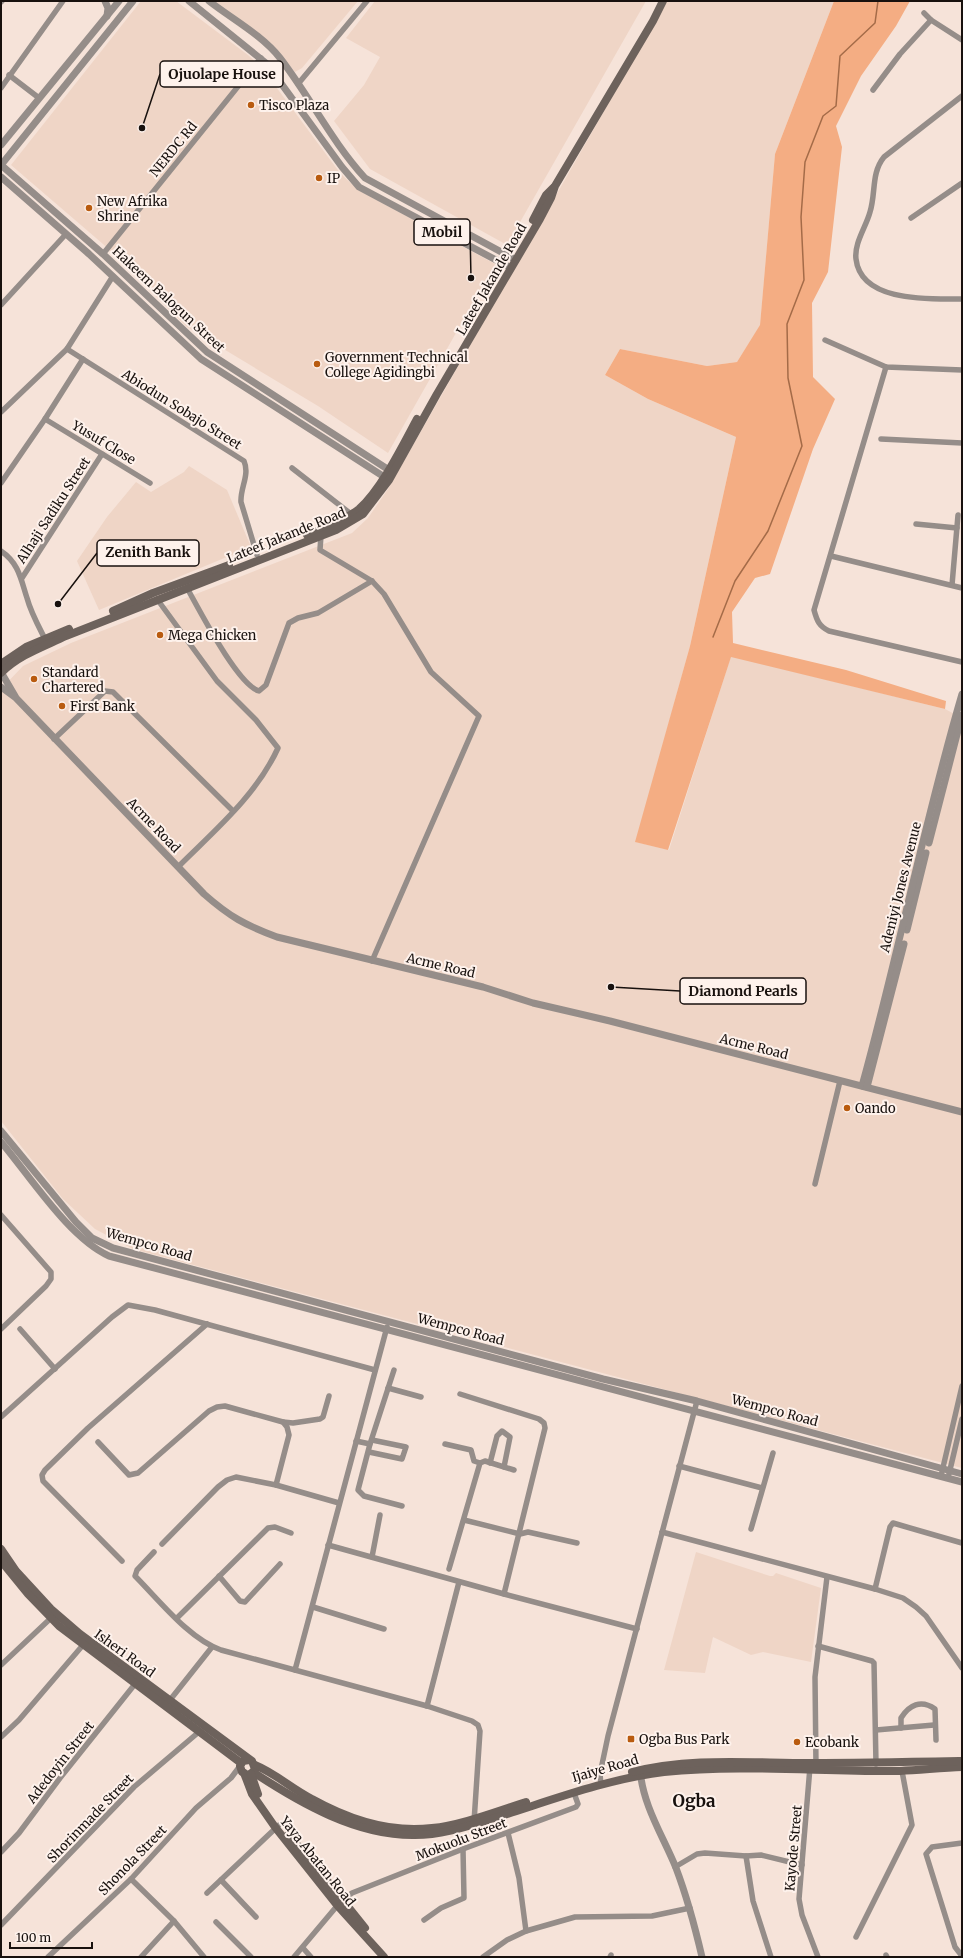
<svg xmlns="http://www.w3.org/2000/svg" width="963" height="1958" font-family="Merriweather,serif">
  <style>
    .built { fill: #efd5c6 }
    .green { fill: #f4ad83 }
    .lines { fill: none; stroke-linecap: round; stroke-linejoin: round }
    .stream { stroke: #a46b48; stroke-width: 1.5 }
    .minor { stroke: #958d89; stroke-width: 5.5 }
    .tertiary { stroke: #958d89; stroke-width: 7 }
    .secondary { stroke: #6d625c; stroke-width: 8 }
    .poi-dot { fill: #b95b0f; stroke: #fef2ec; stroke-width: 1.5 }
    .labels { text-anchor: middle; stroke-width: 4; stroke-linejoin: round; paint-order: stroke }
    .poi-label { font-size: 13px; fill: #18110e; stroke: #fef2ec; text-anchor: start }
    .street-label { font-size: 13px; fill: #18110e; stroke: #fef2ec }
    .district-label { font-size: 17px; font-weight: bold; fill: #18110e; stroke: #fef2ec }
    .leader { fill: none; stroke: #18110e; stroke-width: 1.5 }
    .callout-dot { fill: #18110e; stroke: #fef2ec; stroke-width: 1.5 }
    .callout { fill: #fef2ec; stroke: #18110e; stroke-width: 1.5 }
    .callout-label { font-size: 14px; text-anchor: middle; font-weight: bold; fill: #18110e }
  </style>
  <rect width="100%" height="100%" fill="#f6e3d9"/>
  <g class="built">
    <path d="M141,1H176L248,55L262,68L340,173L358,190L495,264L388,453L318,406L187,327L103,244L11,165Z"/>
    <path d="M214,1H358L302,68L295,72L276,49Z"/>
    <path d="M375,1H646L507,245L370,169L334,121L364,85L380,57L346,38Z"/>
    <path d="M667,1H834L775,154L760,326L737,362L707,366L620,349L605,375L648,399L736,437L690,646L636,842L669,850L731,656L945,709L962,718V1468L133,1249L95,1229L63,1199L1,1121V689L23,666L71,643L352,533L368,518L388,489Z"/>
    <path d="M189,466L227,490L251,547L99,610L77,561L107,517L136,482L151,492L184,472Z"/>
    <path d="M696,1552L770,1576H773L776,1573L821,1588L811,1662L763,1652L751,1655L713,1637L705,1673L664,1670Z"/>
  </g>
  <path class="green" d="M834,1H910L896,26L861,76L836,126L842,147L828,272L812,303L813,377L835,399L813,449L770,574L755,578L732,612L733,643L846,670L946,701L945,709L731,657L668,850L635,842L690,646L736,437L648,399L605,375L620,349L707,366L737,362L760,325L775,154Z"/>
  <g class="lines">
    <path class="stream" d="M713,637L735,581L768,531L802,446L788,378L787,324L804,280L801,217L805,162L823,116L836,106L840,56L875,23L878,1"/>
    <g class="minor">
      <path d="M1,2L2,1"/>
      <path d="M924,13L931,20L962,40"/>
      <path d="M9,75L39,98"/>
      <path d="M298,84L367,1"/>
      <path d="M1,88L63,1"/>
      <path d="M873,90L900,54L931,20"/>
      <path d="M962,96L884,157C871,173 876,193 870,212C866,227 854,243 856,259C861,303 931,299 962,299"/>
      <path d="M911,218L962,183"/>
      <path d="M103,254L261,58"/>
      <path d="M1,305L66,234"/>
      <path d="M825,340L886,367L962,370"/>
      <path d="M67,349L244,461C250,475 240,488 241,502L257,555"/>
      <path d="M886,367L814,610C817,621 819,626 829,631L962,662"/>
      <path d="M1,412L67,349L113,276"/>
      <path d="M45,419L150,483"/>
      <path d="M881,439L962,443"/>
      <path d="M292,468L351,514"/>
      <path d="M1,483L45,419L83,359"/>
      <path d="M916,524L957,528"/>
      <path d="M321,535L320,550L372,581L384,594L431,672L479,716L372,961"/>
      <path d="M1,551C19,563 21,580 27,598C31,613 39,627 46,641"/>
      <path d="M831,556L962,588"/>
      <path d="M22,578L102,454"/>
      <path d="M952,585L958,515"/>
      <path d="M187,588C199,609 237,684 259,691L266,685L289,623L298,618L318,613L372,581"/>
      <path d="M157,599L217,681L256,720L278,748C256,796 214,831 178,867"/>
      <path d="M54,739L105,691L113,692L233,811"/>
      <path d="M815,1184L840,1081"/>
      <path d="M1,1215L51,1272V1279L46,1286L1,1329"/>
      <path d="M20,1329L55,1369"/>
      <path d="M394,1370L370,1444L358,1490L364,1496L402,1506"/>
      <path d="M388,1388L421,1397"/>
      <path d="M460,1394L539,1419L544,1423L545,1428L504,1594"/>
      <path d="M1,1417L112,1317L128,1305L155,1310L375,1370"/>
      <path d="M283,1422L293,1423L320,1419L323,1417L329,1396"/>
      <path d="M356,1441L370,1444"/>
      <path d="M98,1442L129,1475L138,1473L209,1411L217,1407L225,1406L283,1422L287,1427L289,1435L276,1485"/>
      <path d="M445,1444L471,1450L474,1461L480,1463"/>
      <path d="M369,1452L402,1459L406,1447L372,1440"/>
      <path d="M490,1463L497,1436L502,1431L510,1437L504,1467"/>
      <path d="M679,1466L762,1488"/>
      <path d="M949,1474L962,1419"/>
      <path d="M941,1476L962,1386"/>
      <path d="M464,1520L520,1534L528,1532L577,1543"/>
      <path d="M751,1529L773,1453"/>
      <path d="M662,1532L875,1589L903,1598L916,1607L926,1616L962,1668"/>
      <path d="M162,1544L218,1487L227,1480L236,1477L276,1485L339,1503"/>
      <path d="M328,1545L504,1594L637,1629"/>
      <path d="M154,1552L137,1570L135,1576C159,1600 189,1639 221,1650L427,1706L472,1721L478,1725L480,1731L474,1822"/>
      <path d="M372,1557L380,1515"/>
      <path d="M122,1561L43,1481L42,1475L45,1470L88,1428L207,1324"/>
      <path d="M449,1569L480,1463L485,1461L514,1470"/>
      <path d="M219,1576L240,1601L245,1602L280,1564"/>
      <path d="M875,1589L890,1527L893,1523L962,1543"/>
      <path d="M313,1607L384,1629"/>
      <path d="M177,1618L268,1528L275,1527L291,1533"/>
      <path d="M818,1646L872,1661L874,1663L876,1764"/>
      <path d="M1,1665L51,1618"/>
      <path d="M295,1670L387,1327"/>
      <path d="M170,1700L212,1647"/>
      <path d="M427,1706L459,1582"/>
      <path d="M901,1728V1718C909,1705 921,1699 935,1709L936,1740"/>
      <path d="M876,1730L934,1725"/>
      <path d="M1,1737L19,1720L83,1645"/>
      <path d="M816,1766L815,1677L827,1577"/>
      <path d="M810,1767L799,1899L802,1915L818,1957"/>
      <path d="M601,1785L600,1774L608,1736L697,1401"/>
      <path d="M508,1833L519,1878L526,1931"/>
      <path d="M962,1843L932,1847L926,1854L955,1947L962,1956"/>
      <path d="M1,1852L19,1833L60,1778L135,1684"/>
      <path d="M746,1856L753,1901L771,1957"/>
      <path d="M675,1867L697,1854L705,1853L746,1856L761,1855L802,1865"/>
      <path d="M131,1879L174,1921L204,1957"/>
      <path d="M221,1880L256,1917"/>
      <path d="M207,1893L279,1825"/>
      <path d="M424,1920L441,1908L464,1898L463,1849"/>
      <path d="M216,1922L251,1957"/>
      <path d="M1,1925L134,1787L200,1731"/>
      <path d="M856,1937L912,1825L902,1771"/>
      <path d="M303,1948L311,1957"/>
      <path d="M886,1955L887,1957"/>
      <path d="M48,1957L131,1879L196,1808L231,1778L240,1766"/>
      <path d="M141,1957L174,1921"/>
      <path d="M294,1957L342,1900L352,1893L463,1849L576,1807L578,1804L574,1793"/>
      <path d="M483,1957L507,1940L526,1931L575,1917L652,1916L690,1908"/>
      <path d="M610,1957L611,1955"/>
    </g>
    <g class="tertiary">
      <path d="M105,1L108,8L107,16"/>
      <path d="M189,1L267,64L342,167L359,187L511,268"/>
      <path d="M209,1C232,19 262,35 280,58C310,97 332,142 365,178L516,260"/>
      <path d="M1,145L119,1"/>
      <path d="M1,165L103,254L207,352L392,472"/>
      <path d="M1,165L133,1"/>
      <path d="M1,177L89,254L201,359L389,480"/>
      <path d="M1,672L15,696"/>
      <path d="M1,687L16,698L204,894C230,917 245,925 277,937L483,987L533,1003L610,1021L962,1112"/>
      <path d="M929,843L962,715"/>
      <path d="M907,930L926,853"/>
      <path d="M862,1086C898,956 924,823 962,694"/>
      <path d="M867,1087L904,944"/>
      <path d="M1,1131L76,1222L92,1238L113,1248L603,1379L697,1401L962,1474"/>
      <path d="M1,1142C30,1176 69,1238 109,1256L962,1482"/>
      <path d="M640,1770C643,1806 663,1836 676,1868C687,1897 695,1927 702,1957"/>
    </g>
    <g class="secondary">
      <path d="M533,220L546,195L553,188"/>
      <path d="M307,535C324,528 344,521 359,509C381,490 403,445 417,419"/>
      <path d="M113,611L153,593L229,565"/>
      <path d="M1,664L26,647L69,629"/>
      <path d="M1,673C19,655 43,647 66,636L336,530L363,514L389,480L437,394L540,219L551,198L555,186L653,21L663,1"/>
      <path d="M1,1549L16,1571L51,1609L80,1634L252,1761L255,1769C252,1775 247,1776 242,1772L240,1766L243,1761L249,1760"/>
      <path d="M1,1561L28,1594L59,1626L241,1763"/>
      <path d="M255,1765C275,1773 292,1789 312,1799C348,1819 391,1833 432,1828C462,1825 497,1811 526,1802"/>
      <path d="M253,1772C300,1803 357,1836 415,1835C444,1835 471,1825 498,1817C552,1800 607,1779 664,1772C743,1764 821,1772 900,1771C920,1770 941,1768 962,1767"/>
      <path d="M632,1772C690,1757 750,1763 810,1763C861,1763 911,1762 962,1761"/>
      <path d="M244,1773L252,1794L275,1827L337,1905L384,1957"/>
      <path d="M251,1774L258,1794"/>
      <path d="M288,1835L309,1858L365,1928"/>
    </g>
  </g>
  <g class="poi-dot">
    <circle cx="251" cy="105" r="4"/>
    <circle cx="319" cy="178" r="4"/>
    <circle cx="89" cy="208" r="4"/>
    <circle cx="317" cy="364" r="4"/>
    <circle cx="160" cy="635" r="4"/>
    <circle cx="34" cy="679" r="4"/>
    <circle cx="62" cy="706" r="4"/>
    <circle cx="847" cy="1108" r="4"/>
    <rect x="627" y="1735" width="8" height="8" rx="2"/>
    <circle cx="797" cy="1742" r="4"/>
  </g>
  <g class="labels">
    <g class="poi-label">
      <text x="259" y="110">Tisco Plaza</text>
      <text x="327" y="183">IP</text>
      <text x="97" y="206">New Afrika<tspan x="97" dy="15">Shrine</tspan></text>
      <text x="325" y="362">Government Technical<tspan x="325" dy="15">College Agidingbi</tspan></text>
      <text x="168" y="640">Mega Chicken</text>
      <text x="42" y="677">Standard<tspan x="42" dy="15">Chartered</tspan></text>
      <text x="70" y="711">First Bank</text>
      <text x="855" y="1113">Oando</text>
      <text x="639" y="1744">Ogba Bus Park</text>
      <text x="805" y="1747">Ecobank</text>
    </g>
    <g class="street-label">
      <text transform="translate(173 149) rotate(-51)" y="5">NERDC Rd</text>
      <text transform="translate(491 279) rotate(-60)" y="5">Lateef Jakande Road</text>
      <text transform="translate(169 299) rotate(43)" y="5">Hakeem Balogun Street</text>
      <text transform="translate(182 409) rotate(32)" y="5">Abiodun Sobajo Street</text>
      <text transform="translate(104 442) rotate(31)" y="5">Yusuf Close</text>
      <text transform="translate(53 510) rotate(-57)" y="5">Alhaji Sadiku Street</text>
      <text transform="translate(286 535) rotate(-22)" y="5">Lateef Jakande Road</text>
      <text transform="translate(154 825) rotate(46)" y="5">Acme Road</text>
      <text transform="translate(900 887) rotate(-76)" y="5">Adeniyi Jones Avenue</text>
      <text transform="translate(441 965) rotate(13)" y="5">Acme Road</text>
      <text transform="translate(754 1046) rotate(14)" y="5">Acme Road</text>
      <text transform="translate(149 1244) rotate(16)" y="5">Wempco Road</text>
      <text transform="translate(461 1329) rotate(15)" y="5">Wempco Road</text>
      <text transform="translate(775 1410) rotate(15)" y="5">Wempco Road</text>
      <text transform="translate(125 1653) rotate(36)" y="5">Isheri Road</text>
      <text transform="translate(60 1762) rotate(-52)" y="5">Adedoyin Street</text>
      <text transform="translate(605 1768) rotate(-16)" y="5">Ijaiye Road</text>
      <text transform="translate(90 1818) rotate(-46)" y="5">Shorinmade Street</text>
      <text transform="translate(461 1839) rotate(-21)" y="5">Mokuolu Street</text>
      <text transform="translate(793 1848) rotate(-85)" y="5">Kayode Street</text>
      <text transform="translate(132 1860) rotate(-46)" y="5">Shonola Street</text>
      <text transform="translate(318 1861) rotate(51)" y="5">Yaya Abatan Road</text>
    </g>
    <g class="district-label">
      <text x="694" y="1807">Ogba</text>
    </g>
  </g>
  <path class="leader" d="M142 128L160 74M471 278L470 232M58 604L97 553M611 987L680 991"/>
  <g class="callout-dot">
    <circle cx="142" cy="128" r="4"/>
    <circle cx="471" cy="278" r="4"/>
    <circle cx="58" cy="604" r="4"/>
    <circle cx="611" cy="987" r="4"/>
  </g>
  <g class="callout">
    <rect x="160" y="61" width="123" height="26" rx="4"/>
    <rect x="414" y="219" width="56" height="26" rx="4"/>
    <rect x="97" y="540" width="102" height="26" rx="4"/>
    <rect x="680" y="978" width="126" height="26" rx="4"/>
  </g>
  <g class="callout-label">
    <text x="222" y="79">Ojuolape House</text>
    <text x="442" y="237">Mobil</text>
    <text x="148" y="557">Zenith Bank</text>
    <text x="743" y="996">Diamond Pearls</text>
  </g>
  <rect width="963" height="1958" fill="none" stroke="#18110e" stroke-width="4"/>
  <path d="M10 1942v6h82v-6" fill="none" stroke="#18110e" stroke-width="2"/>
  <text x="16" y="1942" font-size="12" fill="#18110e" stroke="#fef2ec" stroke-width="3" paint-order="stroke">100 m</text>
</svg>
